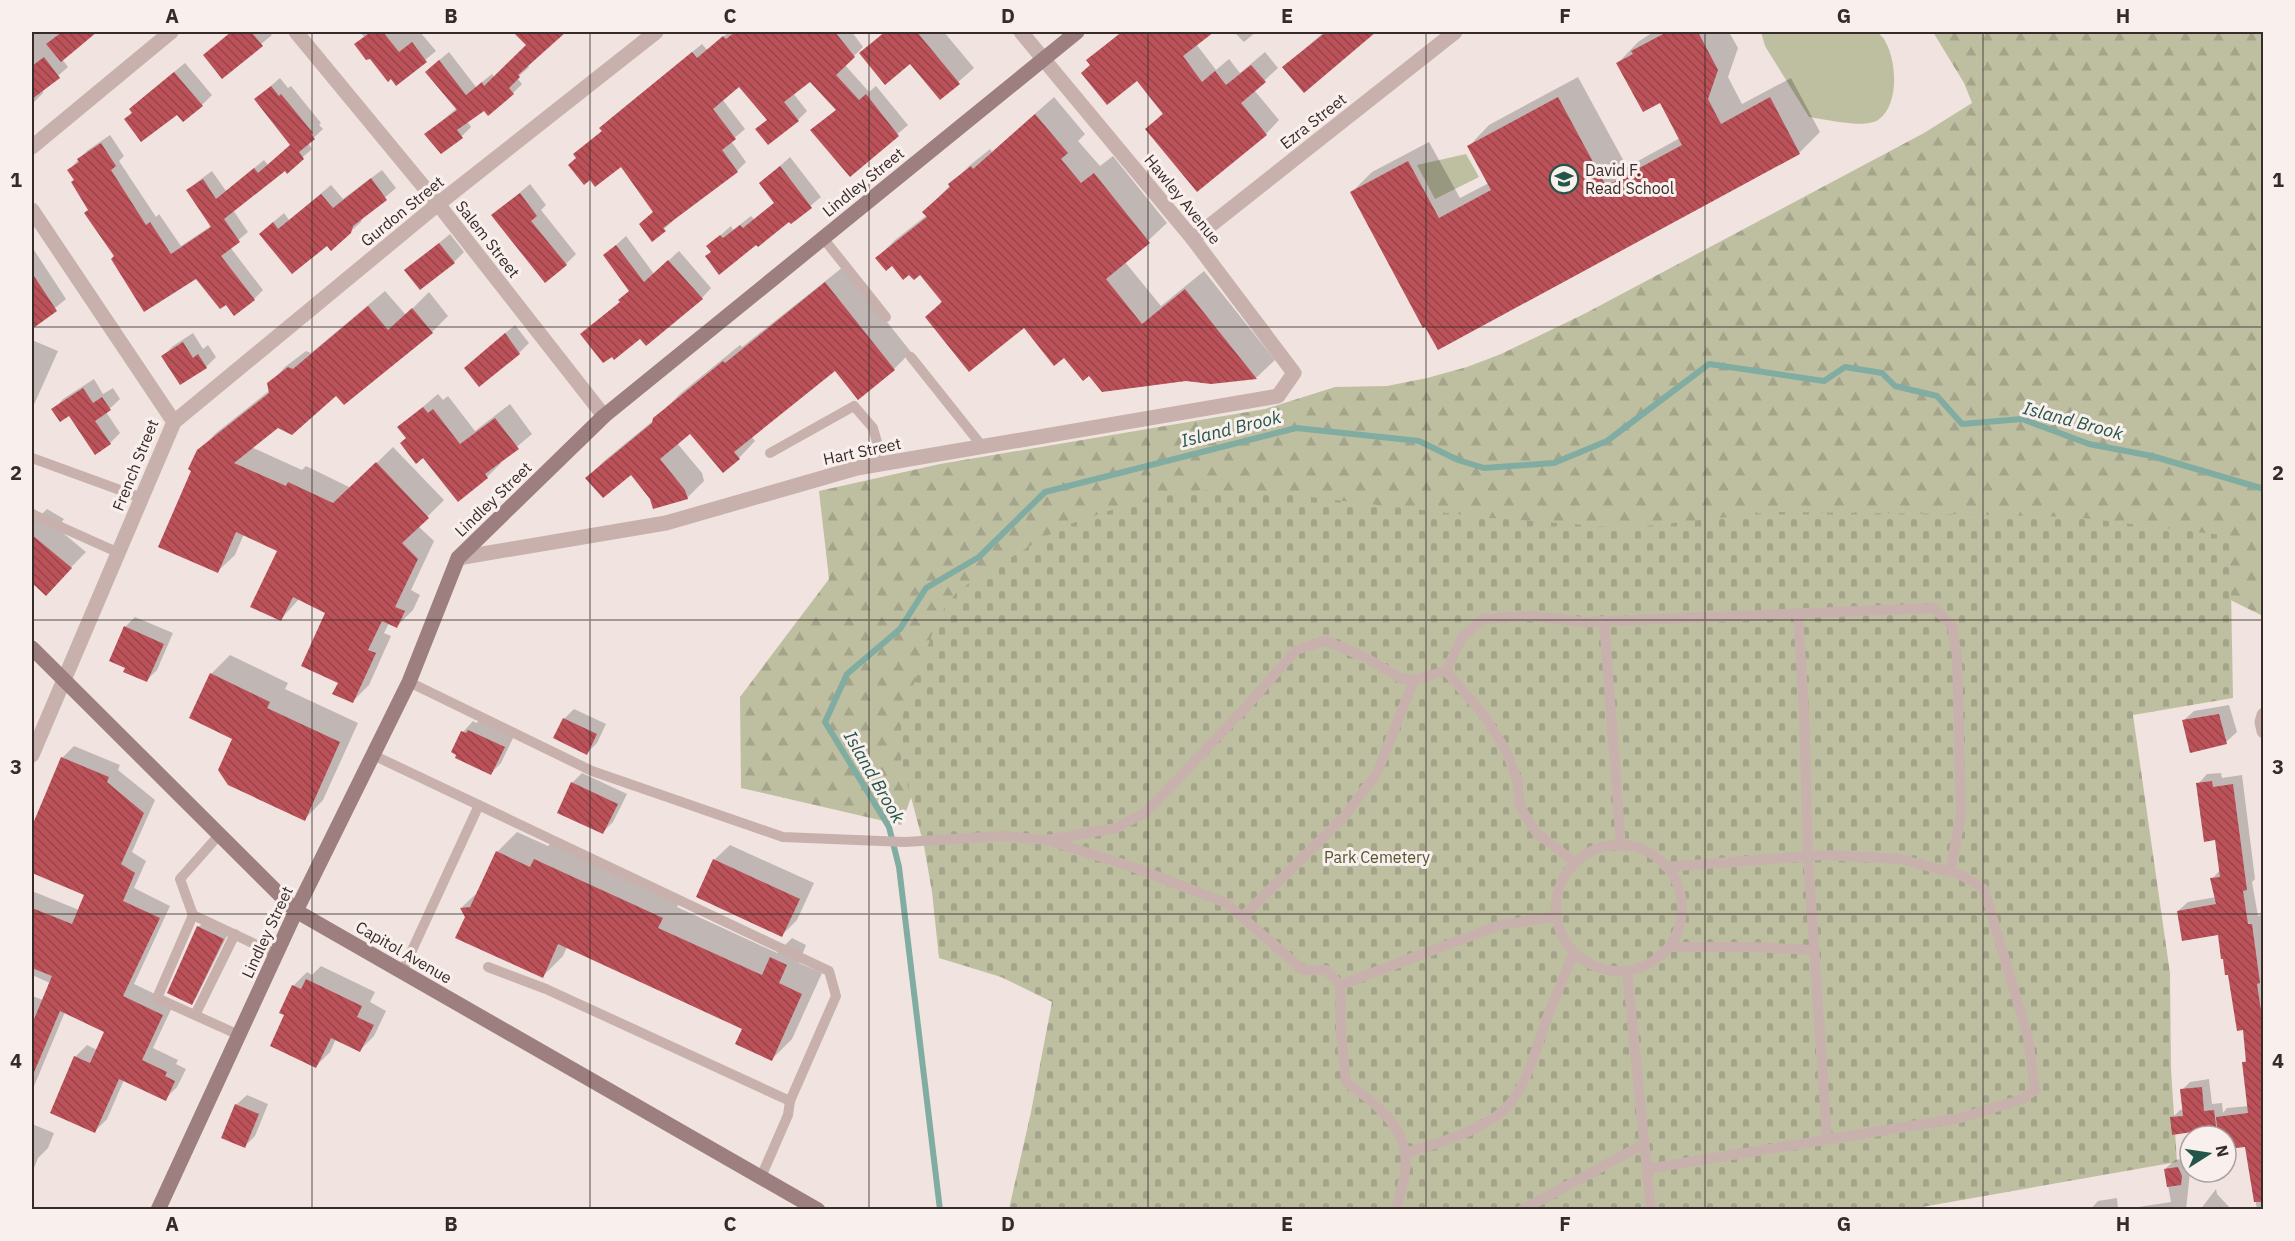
<svg xmlns="http://www.w3.org/2000/svg" width="2295" height="1241" font-family="'IBM Plex Sans',sans-serif">
  <style>
    .green { fill: #bebfa0 }
    .forest { fill: url(#forest-firs) }
    .cemetery { fill: url(#cemetery-stones) }
    .shadow { fill: #0003 }
    .lines { fill: none; stroke-linecap: round; stroke-linejoin: round }
    .stream { stroke: #81aca1; stroke-width: 6 }
    .building { fill: url(#building-back-hatch) }
    .service { stroke: #c8b1ac; stroke-width: 10 }
    .minor { stroke: #c8b1ac; stroke-width: 15 }
    .secondary { stroke: #9c7f7e; stroke-width: 15 }
    .grid { fill: none; stroke: #372b2a; stroke-width: 1.5; stroke-opacity: 0.55 }
    .labels { text-anchor: middle; stroke-width: 6; stroke-linejoin: round; paint-order: stroke }
    .street-label { font-size: 16px; fill: #372b2a; stroke: #f9efec }
    .poi-label { font-size: 16px; fill: #372b2a; stroke: #f9efec; text-anchor: start }
    .park-label { font-size: 16px; fill: #515430; stroke: #f9efec }
    .water-label { font-size: 18px; font-style: italic; fill: #23564a; stroke: #f9efec }
    .neatline { fill: none; stroke: #372b2a; stroke-width: 2 }
    .grid-label { font-size: 20px; text-anchor: middle; font-weight: bold; fill: #372b2a }
  </style>
  <defs>
    <pattern id="forest-firs" width="22" height="20" patternUnits="userSpaceOnUse" patternTransform="scale(1.5)"><rect width="22" height="20" fill="#bebfa0"/><path d="M5 1l3.5 6h-7zM16 11l3.5 6h-7z" fill="#a4a48a"/></pattern>
    <pattern id="cemetery-stones" width="16" height="16" patternUnits="userSpaceOnUse" patternTransform="scale(1.5)"><rect width="16" height="16" fill="#bebfa0"/><path d="M2 7V4a2 2 0 0 1 4 0v3zM10 15v-3a2 2 0 0 1 4 0v3z" fill="#a4a48a"/></pattern>
    <pattern id="building-back-hatch" width="6" height="6" patternUnits="userSpaceOnUse" patternTransform="scale(1.5)"><rect width="6" height="6" fill="#bc5259"/><path d="M-1 5l2 2M0 0l6 6M5-1l2 2" fill="none" stroke="#9a444a"/></pattern>
  </defs>
  <rect width="100%" height="100%" fill="#f1e4e0"/>
  <g class="green">
    <path d="M1761,32H1878C1880,35 1885,39 1886,43C1897,63 1899,106 1878,120C1865,129 1824,119 1809,117L1765,46Z"/>
    <path d="M1466,154L1479,177L1435,199L1417,165Z"/>
  </g>
  <path class="forest" d="M1933,32H2263V616L2159,565L946,702L901,825L741,788L740,697L829,579L819,491L940,464L1265,409L1335,387L1387,386L1427,378L1467,367L1501,354L1586,313L1924,133L1972,103L1964,83Z"/>
  <path class="cemetery" d="M1202,490L1292,495L1490,518L1628,528L1773,512L1948,514L2075,517L2230,536L2233,698L2133,715L2170,973L2171,1069L2177,1162L1911,1209H1009L1031,1112L1052,1002L1001,977L939,958L932,892L924,846L908,786L900,768L902,750L901,727L904,710L939,616L956,593L976,578L1064,526L1141,500Z"/>
  <g class="shadow">
    <path d="M32,32H95L62,59L68,67L43,89V93L32,104Z"/>
    <path d="M231,32H269L272,35L222,77L205,55Z"/>
    <path d="M360,32H420L436,51L396,84L356,44L364,37Z"/>
    <path d="M525,32H563L527,65L529,67L517,78L522,84L513,93L484,108L467,121L471,127L462,136L426,134L457,108L437,62L449,52L476,87L492,74L495,78L528,45L520,36Z"/>
    <path d="M729,32H852L863,47L845,65L869,92L876,86L908,125L850,175L812,130L837,109L810,80L793,93L807,111L798,120L757,129L768,119L739,85L722,99L745,129L731,141L746,162L737,171L673,219L674,220L653,239L655,211L621,165L578,157L575,154L603,130L601,128L610,119L702,44L707,50Z"/>
    <path d="M880,32H944L974,68L940,98L911,62L861,53L882,34Z"/>
    <path d="M1121,32H1211L1196,44L1216,70L1229,59L1240,73L1265,52L1278,68L1254,90L1279,120L1266,134L1147,129L1164,112L1137,79L1092,64L1088,60Z"/>
    <path d="M1234,32H1256L1244,42Z"/>
    <path d="M1324,32H1372L1304,91L1284,67Z"/>
    <path d="M1653,32H1729L1738,48L1728,77L1742,104L1791,78L1820,132L1799,153L1438,348L1352,192L1372,172L1429,142L1460,198L1489,183L1469,146L1489,125L1578,77L1627,167L1680,138L1660,101L1618,63L1638,42Z"/>
    <path d="M185,63L212,95L202,105L177,113L133,112L131,109L141,99Z"/>
    <path d="M280,78L288,88L291,86L321,123L319,125L323,129L308,143L312,149L303,157L287,171L285,169L233,210L248,232L230,247L263,290L254,299L226,303L197,277L115,256L69,170L79,159L88,150L110,135L124,156L119,161L156,217L159,214L181,246L211,226L188,190L197,182L212,171L226,191L264,160L268,165L292,145L256,99Z"/>
    <path d="M1054,97L1085,134L1078,141L1100,166L1113,156L1167,223L1125,262L1161,306L1204,271L1275,360L1257,377L1211,383L1186,379L1090,374L1024,326L927,317L942,301L921,273L877,258L895,240L927,215L924,212L969,166L990,149L992,152Z"/>
    <path d="M790,157L821,197L791,222L789,220L720,273L712,251L708,246L731,226L733,230L751,216L754,219L775,202L761,183Z"/>
    <path d="M382,170L396,188L362,217L361,222L350,232L328,244L292,272L271,224L284,213L289,220L331,185L343,199Z"/>
    <path d="M530,184L546,205L541,210L576,254L566,264L493,215Z"/>
    <path d="M450,234L464,252L454,262L406,270Z"/>
    <path d="M626,236L654,274L679,251L711,288L702,298L640,337L582,334L621,301L630,290L605,255Z"/>
    <path d="M32,247L66,299L32,327Z"/>
    <path d="M843,267L911,352L894,369H835L751,436L755,441L739,458L690,432L677,443L702,473L704,481L687,498L651,499L631,473L587,478L604,461L654,420L681,393L740,345L742,347Z"/>
    <path d="M385,291L406,315L429,292L448,316L432,332L336,393L278,426L251,447L302,470L306,466L351,488L393,447L444,500L418,526L434,541L411,590L420,595L413,610L396,627L389,623L384,633L391,636L369,685L352,702L340,682L327,612L299,599L281,619L279,550L244,534L235,555L218,571L193,471L199,451L216,433L270,390L269,384L285,367L306,351L311,353Z"/>
    <path d="M515,325L529,343L519,353L476,358Z"/>
    <path d="M193,333L203,349L208,345L216,357L206,367L163,356L173,346Z"/>
    <path d="M32,340L58,351L32,409Z"/>
    <path d="M94,379L103,394L113,388L120,399L106,412L120,433L110,443L69,414L53,410L63,399Z"/>
    <path d="M438,394L443,400L448,396L475,431L510,404L532,434L500,461L501,463L487,477L407,437L399,427Z"/>
    <path d="M32,507L41,515L47,509L64,519L57,528L86,552L45,594L32,581Z"/>
    <path d="M135,617L173,633L157,670L147,680L125,627Z"/>
    <path d="M230,655L288,683L285,689L358,723L323,800L305,819L234,738L211,674Z"/>
    <path d="M2229,705L2237,732L2226,742L2183,721L2194,711Z"/>
    <path d="M574,709L606,724L597,743L587,753L564,719Z"/>
    <path d="M473,721L476,723L479,721L514,736L501,763L491,773L453,752L463,732Z"/>
    <path d="M74,746L120,765L118,770L155,800L132,852L146,861L134,888L170,906L134,984L174,1003L153,1048L178,1060L176,1064L186,1069L177,1087L165,1099L124,1080L107,1119L95,1131L75,1057L87,1045L97,1050L106,1031L65,1012L32,1091V996L43,1000L50,983L32,975V891L79,910L86,894L32,871V829L62,758Z"/>
    <path d="M582,773L627,794L613,822L603,832L572,783Z"/>
    <path d="M2221,773L2222,778L2242,775L2255,879L2252,882L2258,916L2261,915L2264,933V1210H2257L2247,1145L2226,1147V1136H2220L2219,1128L2216,1131L2200,1130L2172,1118L2180,1110L2184,1109L2182,1090L2190,1082L2209,1079L2212,1104L2222,1103L2223,1113L2227,1108L2249,1106L2243,1063L2247,1059L2244,1029L2219,933L2178,911L2188,902L2216,897L2212,879L2220,870L2216,838L2198,784L2207,774Z"/>
    <path d="M517,832L548,846L555,839L682,897L677,907L777,953L792,938L806,945L799,963L822,973L792,1039L772,1059L744,1028L567,947L563,956L543,976L467,917L461,908L480,890L497,852Z"/>
    <path d="M730,845L814,883L797,920L782,935L714,860Z"/>
    <path d="M203,923L228,934L196,998L191,1003L198,927Z"/>
    <path d="M321,966L375,992L370,1002L386,1011L374,1036L360,1050L336,1039L330,1052L316,1066L286,1015L293,986L307,972L312,975Z"/>
    <path d="M247,1095L268,1104L255,1136L245,1146L236,1105Z"/>
    <path d="M32,1124L54,1133L48,1148L38,1158L32,1173Z"/>
    <path d="M2188,1158L2190,1172L2186,1210H2119L2171,1202L2165,1169L2175,1160Z"/>
    <path d="M2216,1189L2217,1194L2232,1210H2200Z"/>
    <path d="M2117,1198L2118,1210H2090L2098,1201Z"/>
  </g>
  <g class="lines">
    <path class="stream" d="M940,1210L899,867L889,827L825,722L847,674L900,629L926,588L979,557L1045,492L1296,428L1419,441L1458,460L1484,468L1554,463L1607,441L1709,364L1824,381L1845,367L1882,373L1895,386L1937,396L1962,424L2022,419L2089,444L2152,456L2264,489"/>
  </g>
  <g class="building">
    <path d="M62,32H97L61,62L46,44Z"/>
    <path d="M231,32H251L263,46L222,79L203,55Z"/>
    <path d="M371,32H383L399,52L412,42L427,62L396,86L391,79L388,82L370,59L366,60L354,44Z"/>
    <path d="M513,32H566L518,75L520,77L509,88L514,94L488,116L484,111L457,130L463,138L441,154L424,134L457,110L425,72L439,60L466,95L482,82L484,86L526,45Z"/>
    <path d="M735,32H835L855,57L836,75L859,100L866,94L899,136L850,177L810,130L836,110L810,82L784,102L799,121L768,145L755,129L767,120L739,87L713,109L736,139L722,150L738,172L663,228L666,231L652,242L639,224L653,212L621,167L595,187L590,180L584,185L568,165L576,158L573,154L602,131L599,128L692,52L697,58L723,36L726,39Z"/>
    <path d="M885,32H917L960,84L940,100L910,64L885,85L859,53Z"/>
    <path d="M1122,32H1214L1183,56L1202,82L1215,71L1226,85L1251,65L1266,82L1241,103L1267,135L1197,192L1145,129L1163,114L1137,81L1107,105L1081,73L1090,65L1086,60Z"/>
    <path d="M1326,32H1376L1304,93L1282,67Z"/>
    <path d="M1667,32H1698L1718,70L1708,99L1721,124L1770,97L1800,154L1438,350L1425,327L1423,328L1350,192L1408,161L1439,218L1491,190L1467,146L1558,97L1606,186L1682,145L1660,103L1643,112L1616,63L1633,54L1631,51Z"/>
    <path d="M44,57L60,78L32,99V66Z"/>
    <path d="M174,72L203,106L183,122L177,115L141,142L124,119L132,113L129,109Z"/>
    <path d="M271,86L279,96L281,94L313,133L311,134L315,139L299,152L304,159L287,174L285,171L224,219L240,242L221,256L255,300L234,316L226,305L220,309L196,279L144,312L111,259L114,256L84,213L88,210L71,182L74,180L67,170L79,162L77,159L101,143L116,166L111,170L146,225L150,222L171,254L211,227L186,190L203,179L216,199L254,168L258,173L290,145L254,99Z"/>
    <path d="M1035,114L1068,153L1061,159L1081,183L1094,173L1150,243L1106,279L1142,324L1185,289L1257,379L1211,384L1186,381L1102,392L1089,376L1083,381L1064,358L1054,366L1024,328L969,372L925,317L942,302L920,275L914,280L909,275L903,280L892,266L886,271L875,258L927,217L922,212L950,187L948,184L971,166L973,169Z"/>
    <path d="M780,166L812,208L791,224L789,222L758,247L756,245L719,275L705,256L711,252L706,246L720,235L723,238L740,225L743,228L774,203L759,183Z"/>
    <path d="M371,178L387,200L353,226L351,233L331,251L327,246L292,274L259,234L273,222L278,229L321,194L333,208Z"/>
    <path d="M520,193L537,216L531,221L567,265L545,283L491,215Z"/>
    <path d="M439,243L455,263L420,290L404,270Z"/>
    <path d="M616,245L644,282L668,260L703,299L646,346L640,339L614,360L612,357L603,363L580,334L620,302L618,300L629,291L603,255Z"/>
    <path d="M32,273L57,311L32,329Z"/>
    <path d="M825,282L895,370L858,400L835,371L734,452L740,459L723,473L690,434L660,459L685,490L688,499L653,509L650,499L631,475L603,498L585,478L652,423L653,418L663,410L723,361L725,363Z"/>
    <path d="M368,306L388,330L412,308L433,333L344,405L336,396L292,435L278,428L234,463L286,486L288,482L333,503L376,462L429,518L402,543L418,559L395,607L405,611L397,628L382,621L368,650L376,653L353,703L332,694L338,683L301,666L325,613L293,597L281,621L250,607L277,551L236,532L218,573L158,547L191,471L188,469L197,450L269,393L267,383L288,367L293,369Z"/>
    <path d="M505,333L520,354L479,387L464,368Z"/>
    <path d="M183,342L193,358L198,354L207,368L180,385L161,356Z"/>
    <path d="M83,388L93,403L102,397L111,410L95,421L111,444L95,455L69,416L60,422L51,409Z"/>
    <path d="M423,407L428,413L433,409L460,444L495,418L519,449L485,474L488,478L458,502L423,458L416,464L400,443L406,438L397,427Z"/>
    <path d="M32,535L72,568L46,596L32,583Z"/>
    <path d="M124,626L164,644L147,682L123,672L125,668L109,661Z"/>
    <path d="M210,673L270,702L267,708L340,742L305,821L228,785L218,770L232,739L189,718Z"/>
    <path d="M2219,714L2227,744L2190,753L2182,720Z"/>
    <path d="M563,718L597,734L587,755L553,738Z"/>
    <path d="M468,730L505,747L491,775L455,758L456,755L451,752L461,731L466,733Z"/>
    <path d="M61,757L109,777L107,782L144,813L121,864L135,873L123,901L160,918L123,996L163,1015L142,1060L167,1072L165,1076L175,1081L166,1101L119,1079L95,1133L50,1113L74,1056L90,1063L104,1032L60,1011L32,1077V1024L52,976L32,968V908L72,924L84,895L32,873V826Z"/>
    <path d="M2212,781L2213,787L2233,784L2247,890L2243,891L2248,924H2252L2260,983L2257,984L2262,1017H2264V1202H2254L2245,1147L2226,1149V1136H2218L2216,1117L2248,1113L2242,1062H2246L2243,1030L2237,1031L2228,975H2225L2223,959H2221L2218,935L2182,941L2177,911L2216,904L2210,878L2220,877L2215,840L2204,842L2196,783Z"/>
    <path d="M571,782L618,804L603,834L557,813Z"/>
    <path d="M496,851L530,867L534,859L663,918L658,928L762,975L770,957L787,965L779,983L802,994L772,1061L735,1044L742,1029L558,944L543,978L455,938L465,917L460,908L470,907Z"/>
    <path d="M713,859L800,899L782,937L696,897Z"/>
    <path d="M197,926L224,939L192,1005L167,993Z"/>
    <path d="M306,979L362,1006L357,1017L374,1025L360,1052L331,1038L316,1068L270,1046L284,1015L279,1013L292,985L301,989Z"/>
    <path d="M2202,1087L2204,1111L2214,1110L2217,1133L2199,1135V1131L2172,1135L2170,1117L2183,1116L2180,1089Z"/>
    <path d="M235,1104L259,1114L245,1148L221,1138Z"/>
    <path d="M2178,1167L2182,1176L2181,1185L2167,1187L2164,1169Z"/>
  </g>
  <g class="lines">
    <g class="service">
      <path d="M823,238L886,317"/>
      <path d="M911,357L982,446"/>
      <path d="M770,453L854,406L873,428L883,463"/>
      <path d="M32,458L142,498"/>
      <path d="M32,514L119,553"/>
      <path d="M1798,613L1804,711L1808,857L1827,1139"/>
      <path d="M1604,621L1621,846"/>
      <path d="M1446,671L1483,714L1506,751L1517,779L1520,807L1536,832L1575,863"/>
      <path d="M409,682L592,771L783,837L905,842L1003,836L1047,840L1133,867L1226,903L1303,970H1326L1340,985L1341,1034L1346,1082C1370,1099 1401,1122 1405,1153C1408,1172 1400,1192 1396,1210"/>
      <path d="M373,755L829,971L836,996L790,1101L546,989L488,967"/>
      <path d="M219,835L180,879L193,915L157,998L239,1035"/>
      <path d="M1047,840L1116,828L1146,812L1245,708L1296,650L1325,641L1365,657L1400,678L1414,680L1446,671L1462,637L1483,619L1530,616L1584,622L1934,608L1952,626L1957,656L1961,815L1950,872"/>
      <circle cx="1619" cy="908" r="63"/>
      <path d="M193,915L276,954"/>
      <path d="M1242,917L1344,817L1377,773L1414,680"/>
      <path d="M1669,947H1751L1813,950"/>
      <path d="M1627,971L1651,1210"/>
      <path d="M402,972L479,805"/>
      <path d="M1340,985L1500,925L1556,917"/>
      <path d="M195,1015L235,934"/>
      <path d="M1405,1153C1434,1145 1490,1128 1509,1105C1527,1084 1537,1046 1546,1021C1555,998 1564,975 1574,953"/>
      <path d="M1646,1169L1960,1118L2020,1100L2035,1090L2028,1037L1984,889L1961,875L1900,859L1823,855L1666,867"/>
      <path d="M761,1177L788,1115L790,1101"/>
      <path d="M1522,1210L1644,1144"/>
    </g>
    <g class="minor">
      <path d="M296,32L438,204L604,416"/>
      <path d="M32,147L171,32"/>
      <path d="M32,210L174,422L32,755"/>
      <path d="M1193,239L1455,32"/>
      <path d="M174,422L438,204L656,32"/>
      <path d="M458,558L666,523L857,468L1278,396L1294,373L1193,239L1021,32"/>
      <path d="M2264,715L2262,722L2264,731"/>
    </g>
    <g class="secondary">
      <path d="M32,648L296,911L818,1210"/>
      <path d="M158,1210L296,911L409,682L458,558L604,416L1077,32"/>
    </g>
  </g>
  <path class="grid" d="M312,32V1210M590,32V1210M869,32V1210M1148,32V1210M1426,32V1210M1705,32V1210M1983,32V1210M32,327H2264M32,620H2264M32,914H2264"/>
  <defs>
    <g id="school-ring" transform="scale(1.5)"><circle r="9.5" fill="#f9efec" stroke="#23564a" stroke-width="1.5"/><path d="M0-5L7-2L0 1L-7-2ZM-4 1L0 2.5L4 1V4Q0 6-4 4Z" fill="#23564a"/></g>
  </defs>
  <g fill-rule="evenodd">
    <use href="#school-ring" x="1564" y="179"/>
  </g>
  <g class="labels">
    <g class="street-label">
      <text transform="translate(1313 121) rotate(-38)" y="6">Ezra Street</text>
      <text transform="translate(863 182) rotate(-39)" y="6">Lindley Street</text>
      <text transform="translate(1183 199) rotate(51)" y="6">Hawley Avenue</text>
      <text transform="translate(402 211) rotate(-39)" y="6">Gurdon Street</text>
      <text transform="translate(488 239) rotate(52)" y="6">Salem Street</text>
      <text transform="translate(862 451) rotate(-12)" y="6">Hart Street</text>
      <text transform="translate(135 465) rotate(-68)" y="6">French Street</text>
      <text transform="translate(493 499) rotate(-44)" y="6">Lindley Street</text>
      <text transform="translate(267 932) rotate(-65)" y="6">Lindley Street</text>
      <text transform="translate(404 952) rotate(30)" y="6">Capitol Avenue</text>
    </g>
    <g class="poi-label">
      <text x="1585" y="176">David F.<tspan x="1585" dy="18">Read School</tspan></text>
    </g>
    <g class="park-label">
      <text x="1377" y="863">Park Cemetery</text>
    </g>
    <g class="water-label">
      <text transform="translate(2073 421) rotate(15)" y="6">Island Brook</text>
      <text transform="translate(1231 429) rotate(-14)" y="6">Island Brook</text>
      <text transform="translate(874 777) rotate(60)" y="6">Island Brook</text>
    </g>
  </g>
  <rect width="2295" height="1241" fill="none" stroke="#f9efec" stroke-width="66"/>
  <g transform="translate(2208 1154) rotate(78)"><circle r="28" fill="#f9efec" stroke="#aba19e" stroke-width="1.5"/>
  <path d="M0-4.5L10 22L0 15L-10 22Z" fill="#23564a"/>
  <text y="-9" font-size="16" font-weight="bold" text-anchor="middle" fill="#372b2a">N</text>
  </g>
  <rect x="33" y="33" width="2229" height="1175" class="neatline"/>
  <g class="grid-label">
    <text x="172" y="23">A</text>
    <text x="451" y="23">B</text>
    <text x="730" y="23">C</text>
    <text x="1008" y="23">D</text>
    <text x="1287" y="23">E</text>
    <text x="1565" y="23">F</text>
    <text x="1844" y="23">G</text>
    <text x="2123" y="23">H</text>
    <text x="16" y="187">1</text>
    <text x="2278" y="187">1</text>
    <text x="16" y="480">2</text>
    <text x="2278" y="480">2</text>
    <text x="16" y="774">3</text>
    <text x="2278" y="774">3</text>
    <text x="16" y="1068">4</text>
    <text x="2278" y="1068">4</text>
    <text x="172" y="1231">A</text>
    <text x="451" y="1231">B</text>
    <text x="730" y="1231">C</text>
    <text x="1008" y="1231">D</text>
    <text x="1287" y="1231">E</text>
    <text x="1565" y="1231">F</text>
    <text x="1844" y="1231">G</text>
    <text x="2123" y="1231">H</text>
  </g>
</svg>
